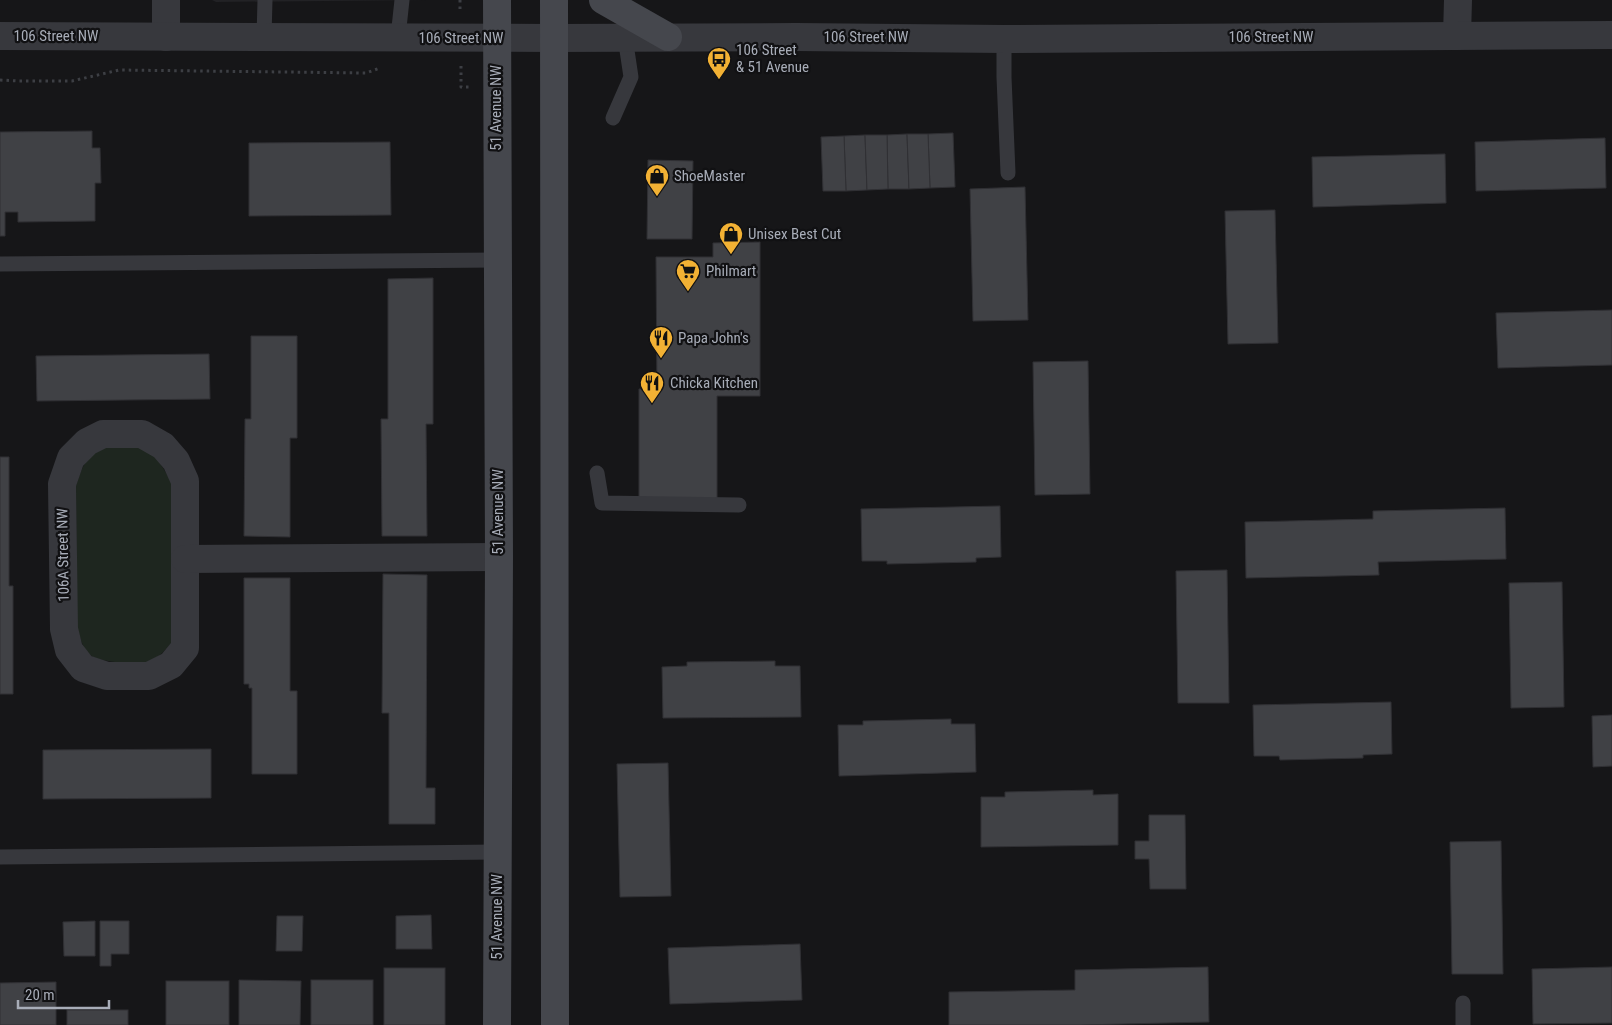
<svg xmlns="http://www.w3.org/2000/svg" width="1612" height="1025" font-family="'Roboto Condensed',sans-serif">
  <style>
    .built { fill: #222225 }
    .green { fill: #1e261f }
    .building { fill: #404145; stroke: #303034 }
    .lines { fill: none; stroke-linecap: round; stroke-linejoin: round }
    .path { stroke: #3d3f44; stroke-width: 3; stroke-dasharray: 2.5 4; stroke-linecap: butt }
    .service { stroke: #37383d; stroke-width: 15 }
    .minor { stroke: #37383d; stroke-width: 28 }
    .tertiary { stroke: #37383d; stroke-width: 28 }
    .secondary { stroke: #45474d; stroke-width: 28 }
    .labels { text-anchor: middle; stroke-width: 4.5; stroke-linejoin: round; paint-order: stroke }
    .street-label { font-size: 15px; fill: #a8adb8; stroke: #111113 }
    .poi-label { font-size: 15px; fill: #a8adb8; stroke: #111113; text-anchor: start }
  </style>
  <rect width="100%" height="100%" fill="#161618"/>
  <path class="built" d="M212,0H427L216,2Z"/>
  <path class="green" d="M106,447C116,447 128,445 138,447C155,451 165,470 172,484V642C165,651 158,658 147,662C137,665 103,662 93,657C82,650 80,637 77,626L76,486C83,465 85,457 106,447Z"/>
  <g class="building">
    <path d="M92,131V148H100L101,183H95V221L18,222V212H5V236H0V132Z"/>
    <path d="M953,133L955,187L930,188L928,134Z"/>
    <path d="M907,134L909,189H888L887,135Z"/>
    <path d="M907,134H928L930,188L909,189Z"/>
    <path d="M865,135L867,190L846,191L844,136Z"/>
    <path d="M865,135H887L888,189L867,190Z"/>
    <path d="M844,136L846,191H823L821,137Z"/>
    <path d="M1605,138L1606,188L1476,191L1475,142Z"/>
    <path d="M390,142L391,215L249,216V143Z"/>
    <path d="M1445,154L1446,203L1313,207L1312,157Z"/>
    <path d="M648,160L693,161L692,239H647Z"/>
    <path d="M1025,187L1028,320L973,321L970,189Z"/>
    <path d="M1275,210L1278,343L1228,344L1225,211Z"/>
    <path d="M760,242V396H717V499H639V389H657L656,257H713V243Z"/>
    <path d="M433,278V424H426L427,536H382L381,419H388V279Z"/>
    <path d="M1612,310V365L1498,368L1496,313Z"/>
    <path d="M251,336H297V438H290V537L244,536L245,419H251Z"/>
    <path d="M209,354L210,399L37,401L36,356Z"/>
    <path d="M1088,361L1090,494L1035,495L1033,362Z"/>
    <path d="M0,457H9V586H13V694H0Z"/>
    <path d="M1000,506L1001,557L976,558V562L887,564V561H862L861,509Z"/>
    <path d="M1505,508L1506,559L1378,562L1379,575L1246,578L1245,522L1373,519V511Z"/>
    <path d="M1227,570L1229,703H1178L1176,571Z"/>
    <path d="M383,574L427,575L426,788H435V824H389V713H382Z"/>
    <path d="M244,578H290V691H297V774H252V688H249V684H244Z"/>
    <path d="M1562,582L1564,707L1511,708L1509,583Z"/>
    <path d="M775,661V666H800L801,717L663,718L662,667L687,666V662Z"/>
    <path d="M1391,702L1392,754L1363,755V758L1280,760L1279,756H1254L1253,705Z"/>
    <path d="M1612,715V766L1593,767L1592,716Z"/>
    <path d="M951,719V724H975L976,772L839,776L838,725H863V721Z"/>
    <path d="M211,749V798L43,799V750Z"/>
    <path d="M668,763L671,896L620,897L617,764Z"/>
    <path d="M1093,790V795L1118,794V845L981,847V797H1005V792Z"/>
    <path d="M1149,815H1185L1186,889H1150L1149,859H1135V841H1149Z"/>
    <path d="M1501,841L1503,974H1452L1450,842Z"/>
    <path d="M431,915L432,949H396V916Z"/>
    <path d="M277,916H303L302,951H276Z"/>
    <path d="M95,921V956H64L63,922Z"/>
    <path d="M100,921H129V954H111V966H100Z"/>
    <path d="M800,944L802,1000L670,1004L668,948Z"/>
    <path d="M1208,967L1209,1022L1081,1025H949V992L1075,990V970Z"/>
    <path d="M1612,967V1023L1533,1024L1532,969Z"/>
    <rect x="384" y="968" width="61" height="57"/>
    <path d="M239,980L301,981L300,1025H239Z"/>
    <rect x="311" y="980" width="62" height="45"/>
    <rect x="166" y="981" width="63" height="44"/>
    <path d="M56,982V1025H0V983Z"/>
    <rect x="67" y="1010" width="61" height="15"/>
  </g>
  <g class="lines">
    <g class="path">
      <path d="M460,0V10"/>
      <path d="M461,66V87H469"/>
      <path d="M0,80L18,81H72L119,70L366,73L380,68"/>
    </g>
    <g class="service">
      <path d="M264,37L265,0"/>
      <path d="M398,37L402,0"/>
      <path d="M1004,39V77L1008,173"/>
      <path d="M613,118L631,77L625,37"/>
      <path d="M0,264L497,260"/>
      <path d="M597,473L602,503L739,505"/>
      <path d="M0,857L497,852"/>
      <path d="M1463,1003V1025"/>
    </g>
    <g class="minor">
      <path d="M166,0V37"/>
      <path d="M1457,36L1458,0"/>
      <path d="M103,434H142L163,446L176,461L185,481V648L171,665L149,676H107L83,668L69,650L64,629L62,484L71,458L87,442Z"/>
      <path d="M185,559L499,557"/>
    </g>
    <path class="tertiary" d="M0,36L554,38L796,37L1004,39L1612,35"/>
    <g class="secondary">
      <path d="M497,0L499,557L497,1025"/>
      <path d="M554,0L555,1025"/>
      <path d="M603,0L668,37"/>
    </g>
  </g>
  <defs>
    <g id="bus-pin" transform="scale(1.25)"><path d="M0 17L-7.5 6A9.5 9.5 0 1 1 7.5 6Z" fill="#f2b134" stroke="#111113"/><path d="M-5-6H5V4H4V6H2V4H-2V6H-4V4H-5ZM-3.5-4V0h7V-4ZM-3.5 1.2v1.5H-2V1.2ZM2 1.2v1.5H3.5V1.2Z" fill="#111"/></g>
    <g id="shop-pin" transform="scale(1.25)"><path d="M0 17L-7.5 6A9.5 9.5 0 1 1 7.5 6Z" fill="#f2b134" stroke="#111113"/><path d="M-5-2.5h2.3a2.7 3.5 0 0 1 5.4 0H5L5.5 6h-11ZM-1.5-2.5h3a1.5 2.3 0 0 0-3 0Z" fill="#111"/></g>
    <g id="supermarket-pin" transform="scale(1.25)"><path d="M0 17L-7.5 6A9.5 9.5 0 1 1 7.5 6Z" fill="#f2b134" stroke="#111113"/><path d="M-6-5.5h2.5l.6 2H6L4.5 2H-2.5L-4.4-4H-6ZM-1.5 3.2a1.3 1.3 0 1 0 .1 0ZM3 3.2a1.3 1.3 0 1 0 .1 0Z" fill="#111"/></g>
    <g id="restaurant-pin" transform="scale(1.25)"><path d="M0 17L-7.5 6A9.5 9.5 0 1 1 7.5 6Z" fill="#f2b134" stroke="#111113"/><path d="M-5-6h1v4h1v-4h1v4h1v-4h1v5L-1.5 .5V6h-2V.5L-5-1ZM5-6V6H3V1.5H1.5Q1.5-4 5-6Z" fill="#111"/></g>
  </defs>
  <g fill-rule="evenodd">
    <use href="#bus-pin" x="719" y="59"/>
    <use href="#shop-pin" x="657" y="176"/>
    <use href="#shop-pin" x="731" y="234"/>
    <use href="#supermarket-pin" x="688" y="271"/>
    <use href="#restaurant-pin" x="661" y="338"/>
    <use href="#restaurant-pin" x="652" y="383"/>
  </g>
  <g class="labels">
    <g class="street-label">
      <text x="56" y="41">106 Street NW</text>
      <text x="866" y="42">106 Street NW</text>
      <text x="1271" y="42">106 Street NW</text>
      <text x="461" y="43">106 Street NW</text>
      <text transform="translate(496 108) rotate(-90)" y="5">51 Avenue NW</text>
      <text transform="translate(498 512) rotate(-90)" y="5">51 Avenue NW</text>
      <text transform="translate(63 555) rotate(-91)" y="5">106A Street NW</text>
      <text transform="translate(497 917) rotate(-90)" y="5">51 Avenue NW</text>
    </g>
    <g class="poi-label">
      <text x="736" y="55">106 Street<tspan x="736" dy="17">&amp; 51 Avenue</tspan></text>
      <text x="674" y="181">ShoeMaster</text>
      <text x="748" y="239">Unisex Best Cut</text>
      <text x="706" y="276">Philmart</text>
      <text x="678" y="343">Papa John's</text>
      <text x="670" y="388">Chicka Kitchen</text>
    </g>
  </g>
  <path d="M18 1000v8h91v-8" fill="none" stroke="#a8adb8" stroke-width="2.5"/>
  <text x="25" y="1000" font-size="15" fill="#a8adb8" stroke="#111113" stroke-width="4" paint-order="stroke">20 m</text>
</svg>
